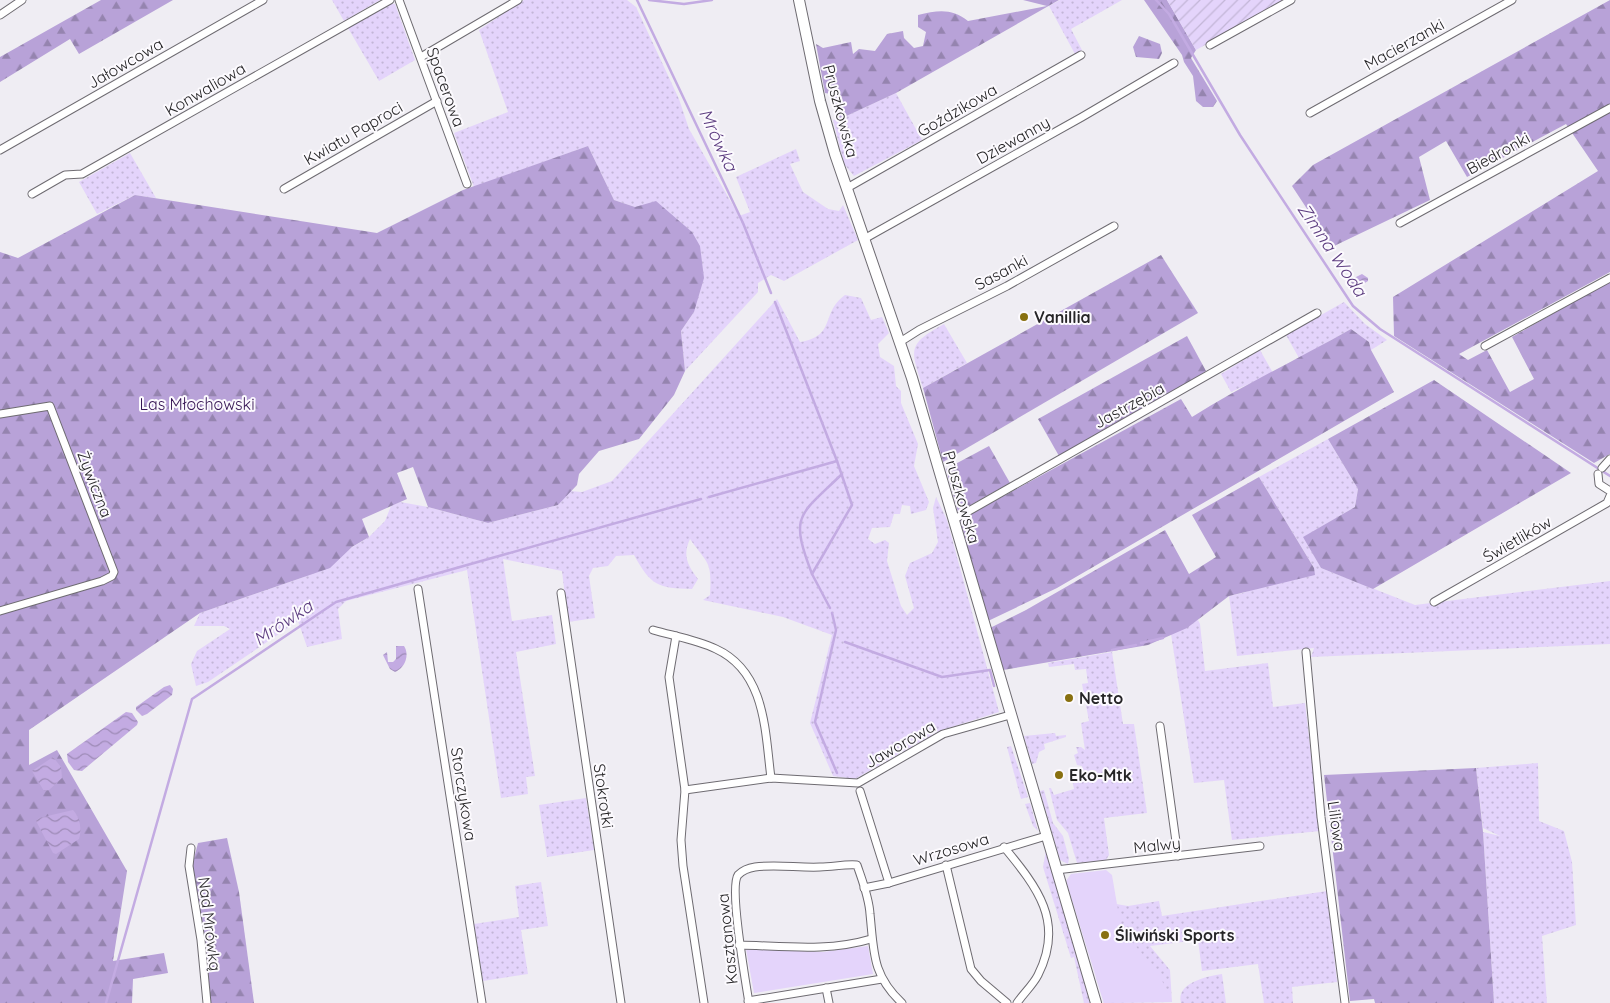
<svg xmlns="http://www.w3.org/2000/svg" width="1610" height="1003" font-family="Quicksand,sans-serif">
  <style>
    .grass { fill: url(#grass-dots) }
    .forest { fill: url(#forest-firs) }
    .park { fill: #e4d4fb }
    .garden { fill: url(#garden-furrows) }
    .water { fill: url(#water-waves) }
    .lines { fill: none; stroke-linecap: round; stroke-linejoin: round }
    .stream { stroke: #c3abe2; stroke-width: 2.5 }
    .street-casing { stroke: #6e6b71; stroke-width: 9 }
    .secondary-casing { stroke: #6e6b71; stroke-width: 12 }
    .street { stroke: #fff; stroke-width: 7 }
    .secondary { stroke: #fff; stroke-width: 10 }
    .poi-dot { fill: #887010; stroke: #fcfafe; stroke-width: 2 }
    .labels { text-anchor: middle; stroke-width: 4; stroke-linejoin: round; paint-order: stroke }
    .street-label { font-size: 16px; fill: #262527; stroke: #fcfafe }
    .poi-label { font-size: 16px; font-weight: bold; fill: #262527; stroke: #fcfafe; text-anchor: start }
    .park-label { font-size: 16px; fill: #361554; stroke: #fcfafe }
    .water-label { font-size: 18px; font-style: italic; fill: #5d3d80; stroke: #fcfafe }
  </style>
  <defs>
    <pattern id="grass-dots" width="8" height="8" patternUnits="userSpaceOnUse" patternTransform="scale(1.25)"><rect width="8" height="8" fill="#e4d4fb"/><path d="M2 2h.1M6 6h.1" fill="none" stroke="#c3b6d7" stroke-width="1.8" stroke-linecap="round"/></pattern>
    <pattern id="forest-firs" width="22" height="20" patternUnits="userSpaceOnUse" patternTransform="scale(1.25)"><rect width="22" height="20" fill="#b8a2d8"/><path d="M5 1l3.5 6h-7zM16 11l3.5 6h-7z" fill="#9584af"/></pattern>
    <pattern id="garden-furrows" width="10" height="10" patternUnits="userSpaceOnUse" patternTransform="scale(1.25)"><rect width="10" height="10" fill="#e4d4fb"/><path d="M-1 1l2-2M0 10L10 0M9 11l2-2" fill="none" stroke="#c3b6d7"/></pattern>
    <pattern id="water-waves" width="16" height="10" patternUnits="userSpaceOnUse" patternTransform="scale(1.25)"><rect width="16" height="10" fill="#c3abe2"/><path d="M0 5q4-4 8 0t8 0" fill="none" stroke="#9e8bb7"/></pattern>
  </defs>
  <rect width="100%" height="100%" fill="#efedf3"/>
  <g class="grass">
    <path d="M332,0H380L344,21Z"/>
    <path d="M524,0H627L636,7L679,99L689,129L739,216L750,212L736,177L796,149L800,161L790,164L803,192L828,209L839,211L843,205L858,240L784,281L771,275L758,283V292L685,371L681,331L694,312L635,207L614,200L588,146L474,187L454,133L508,112L479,30Z"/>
    <path d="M1060,0H1122L1071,29L1082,50L1075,54L1049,6Z"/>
    <path d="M392,4H395L415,60L379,81L348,28Z"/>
    <path d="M896,93L922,140L854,176L844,164L833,120L840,119Z"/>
    <path d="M130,153L156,198L135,195L97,214L79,182Z"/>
    <path d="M845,295L861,298L871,320L882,317L889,333L878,344L880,357L894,366L896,386L901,391V403L918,444L914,466L929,502L926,510L911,514L910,506L902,505L900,514H894L890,527L872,528L868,539L875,544L885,540L889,543L887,561L901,606L907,615L914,608L905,576L910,563L932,553L938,542L933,508L936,497L947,520L999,712L939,731L855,779L833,776L810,723L832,635L783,617L703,600L710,595C712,560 708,565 690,539C682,556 688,566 698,579L692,589C658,588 651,586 634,555L616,556L608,566L593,568L589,576L595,618L568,622L562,571L503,559L512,621L552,615L556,644L516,652L535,776L526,777L528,794L501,798L467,570L346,601L338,609L342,639L307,647L298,621L208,682L196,686L191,664L197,651L230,629L224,626H194L200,613L304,577L369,537L385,521L391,506L400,502L428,507L488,523L558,505L570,491L582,492L612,481L777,299L800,342C837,336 820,313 845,295Z"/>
    <path d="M1344,302L1365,324L1387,340L1371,350L1369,342L1351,329L1299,358L1286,335Z"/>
    <path d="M944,324L967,363L923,388C911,349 906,345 944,324Z"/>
    <path d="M1260,350L1273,373L1231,392L1221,374Z"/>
    <path d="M1328,439L1358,489L1355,507L1304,537L1321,568L1415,605L1610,581V644L1311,657L1314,648L1237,656L1229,596L1243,593L1314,568L1259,477Z"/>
    <path d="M1198,620L1200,624L1205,671L1268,663L1273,707L1305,703L1320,831L1232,840L1224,780L1194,783L1171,634Z"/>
    <path d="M1112,652L1123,724H1134L1147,813L1104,818L1109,855L1106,860L1077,863L1068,833L1057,820L1049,788H1051L1054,795L1074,789L1071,775L1083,771L1082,766L1077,765L1074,755L1078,753L1076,747H1081L1085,750L1081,723L1089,721L1082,684L1088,683L1086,669L1075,670L1074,664L1049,667L1048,663Z"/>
    <path d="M1055,733L1056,736L1066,735V737L1044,744L1045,749L1039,752L1036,763L1032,764L1024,736Z"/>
    <path d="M1011,746L1028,797L1021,799L1007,747Z"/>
    <path d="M1538,763L1539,821L1564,831L1572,862L1576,925L1542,936L1547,1003H1494L1483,832L1500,836L1483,828L1476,768Z"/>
    <path d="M1044,790L1053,823L1063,836L1069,859L1068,864L1060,860L1040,791Z"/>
    <path d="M586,798L594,850L547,857L539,805Z"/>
    <path d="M1030,803L1038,831L1033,826L1025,804Z"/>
    <path d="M1046,850L1090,1003H1084L1074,957L1071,958L1043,867Z"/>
    <path d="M541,882L548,926L521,930L528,974L483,981L474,924L519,917L515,886Z"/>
    <path d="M1327,891L1337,982L1292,987L1293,1003H1264L1258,964L1202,971L1198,940L1150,946L1170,970L1172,1002L1104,1003L1096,978L1112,973L1123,942L1116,904L1128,906L1159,901L1162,916Z"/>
    <path d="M1222,974L1226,1003H1181C1175,983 1208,976 1222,974Z"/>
  </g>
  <g class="forest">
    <path d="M101,0H173L79,54L70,39L0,82V57Z"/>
    <path d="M1023,0H1059L896,93L840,119L831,94L825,93L816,44L823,48L851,42L853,54L859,49L875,51L887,34L903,31L904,38L914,48L923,46L926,32L918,27V15C938,10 952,8 968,21L1047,6Z"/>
    <path d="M1144,0H1167L1196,50L1191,58L1217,101L1213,107H1203L1196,101L1193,76L1184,62L1182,55Z"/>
    <path d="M1610,0V272L1459,354L1468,360L1487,350L1510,392L1534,379L1512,337L1610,281V454L1594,463L1394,336L1393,297L1598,171L1566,124L1467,177L1446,141L1419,157L1430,200L1332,247L1292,186L1313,165Z"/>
    <path d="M1139,36L1160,44L1162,53L1159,59L1136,57L1133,47Z"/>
    <path d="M588,146L614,200L635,207L656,201L692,232L700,246L704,278L694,312L681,331L685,371L674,395L639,439L599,451L579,474L577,485L558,505L488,523L428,507L413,467L397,473L407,499L362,519L369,537L352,547L330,568L200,613L29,730V765L57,750L127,871L113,961L164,953L168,973L133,979L132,1003H0V252L18,258L135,195L377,233L463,190Z"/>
    <path d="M1161,255L1198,313L943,462L923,388Z"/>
    <path d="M1351,329L1369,342L1371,350L1394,392L1057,588L988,621L960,520L1181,399L1192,417C1243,385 1298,359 1351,329Z"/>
    <path d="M1187,336L1206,371L1178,390L1059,456L1038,419Z"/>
    <path d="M1434,380L1571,473L1373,589L1321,568L1303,537L1355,507L1358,489L1328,439Z"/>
    <path d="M989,446L1010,483L958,512L946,469Z"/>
    <path d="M1259,477L1314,568L1315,575L1229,596L1187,628L1148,645L1003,670L990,628L1026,610L1165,530L1189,574L1216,557L1192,515Z"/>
    <path d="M1476,768L1483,832L1494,1003H1375L1374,999L1350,1001L1324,775Z"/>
    <path d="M227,838L239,892L254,1003H209L192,866L198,843Z"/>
  </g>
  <g class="park">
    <path d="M1106,870L1112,875L1120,922L1132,942L1158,972L1172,1002L1104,1003L1066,881L1071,874Z"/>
    <path d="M868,946L873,974L754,993L746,949L823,952Z"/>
  </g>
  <path class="garden" d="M1167,0H1286L1196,50Z"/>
  <g class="water">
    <path d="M1362,274L1368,278V281L1355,289L1350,280Z"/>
    <path d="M396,646H404C410,655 405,668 395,672L390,669L383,655L387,652L388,662H393L396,659Z"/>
    <path d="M170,685L173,689L172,695L147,714L142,716L136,710V707L164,687Z"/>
    <path d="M126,712L132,713L138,722L137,725L82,771L74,770L68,762L67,754Z"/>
    <path d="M53,757L61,767L62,778L49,790L44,791L32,771Z"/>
    <path d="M73,810C80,817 82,830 79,839L56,854L53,853L36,821L39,818Z"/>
  </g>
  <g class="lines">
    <g class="stream">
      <path d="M637,0L743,223L771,293"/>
      <path d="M649,0L684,4L712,0"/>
      <path d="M1156,0L1169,14L1240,135L1353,306L1380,329L1610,476"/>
      <path d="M709,497L837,461L775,302"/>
      <path d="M812,574C789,514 799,516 842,474"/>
      <path d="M830,608L812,574L852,505L837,461"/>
      <path d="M832,613L836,630L815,722L837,773"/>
      <path d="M845,642L942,677L990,670L994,686"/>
      <path d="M1141,643L1163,638"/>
      <path d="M1112,650L1136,645"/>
      <path d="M106,1003L192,699L336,602L701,499"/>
    </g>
    <g class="street-casing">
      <g id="street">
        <path d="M399,0L467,184"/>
        <path d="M0,15L22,0"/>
        <path d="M1210,45L1291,0"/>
        <path d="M421,57L518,0"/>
        <path d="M1310,113L1512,0"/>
        <path d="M0,150L263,0"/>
        <path d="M847,188L1081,55"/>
        <path d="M284,189L437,101"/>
        <path d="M32,194L65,175L82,174L390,0"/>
        <path d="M1400,223L1610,108"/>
        <path d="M864,239L1082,117L1174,63"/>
        <path d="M900,342L919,330L1007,286L1114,226"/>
        <path d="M1485,346L1610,278"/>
        <path d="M0,414L50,406L114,572L112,576L102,581L0,611"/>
        <path d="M1602,468L1610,459"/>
        <path d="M1598,474L1599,484L1610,491"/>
        <path d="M953,520L1317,313"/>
        <path d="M418,589L482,1003"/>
        <path d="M561,593L621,1003"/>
        <path d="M1434,602L1607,503L1610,496"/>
        <path d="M653,630C674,636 697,640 716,649C766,672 765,732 771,778"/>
        <path d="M676,636L669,677L685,790L681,840L683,866L704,1003"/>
        <path d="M1306,652L1321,817L1345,1003"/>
        <path d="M1160,726L1178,856"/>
        <path d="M685,790L771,778L858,783L943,734L1010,715"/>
        <path d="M860,791L889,883"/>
        <path d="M1004,847C1037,887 1065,922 1038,975C1033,985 1023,994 1017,1003"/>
        <path d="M191,848L189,866L201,940L207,1003"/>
        <path d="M946,865L971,969L981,981L1007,1003"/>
        <path d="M1056,870L1260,846"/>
        <path d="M864,888L889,883L1046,836"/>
        <path d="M739,945C784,946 828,952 871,939"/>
        <path d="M826,988L829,1003"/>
        <path d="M748,1001L882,979"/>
        <path d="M749,1003C746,984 729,887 738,875C743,870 748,868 755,867C776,864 799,868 820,867C833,867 844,864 857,865C862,880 869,897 870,914C874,952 872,975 902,1003"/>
      </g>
    </g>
    <g class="secondary-casing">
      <path id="secondary" d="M799,0L820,101L835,154L912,378L1096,1003"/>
    </g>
    <use href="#street" class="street"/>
    <use href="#secondary" class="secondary"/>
  </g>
  <g class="poi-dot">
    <circle cx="1024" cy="317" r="5"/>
    <circle cx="1069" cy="698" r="5"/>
    <circle cx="1059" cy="775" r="5"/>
    <circle cx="1105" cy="935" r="5"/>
  </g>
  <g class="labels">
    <g class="street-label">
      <text transform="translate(1404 44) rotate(-29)" y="6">Macierzanki</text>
      <text transform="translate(125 63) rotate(-30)" y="6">Jałowcowa</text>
      <text transform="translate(446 87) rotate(70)" y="6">Spacerowa</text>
      <text transform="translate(205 89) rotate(-30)" y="6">Konwaliowa</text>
      <text transform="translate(957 110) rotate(-30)" y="6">Goździkowa</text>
      <text transform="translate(841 111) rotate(75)" y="6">Pruszkowska</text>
      <text transform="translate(353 133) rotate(-30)" y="6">Kwiatu Paproci</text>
      <text transform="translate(1013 140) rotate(-29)" y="6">Dziewanny</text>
      <text transform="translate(1498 153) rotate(-29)" y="6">Biedronki</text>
      <text transform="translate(1001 272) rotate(-28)" y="6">Sasanki</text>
      <text transform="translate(1129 405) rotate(-29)" y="6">Jastrzębia</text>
      <text transform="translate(95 484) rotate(69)" y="6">Żywiczna</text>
      <text transform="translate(962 497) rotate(74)" y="6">Pruszkowska</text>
      <text transform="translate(1517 539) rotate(-30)" y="6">Świetlików</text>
      <text transform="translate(900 744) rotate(-30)" y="6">Jaworowa</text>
      <text transform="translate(464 794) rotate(81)" y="6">Storczykowa</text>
      <text transform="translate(604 796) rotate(82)" y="6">Stokrotki</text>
      <text transform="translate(1337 826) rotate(82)" y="6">Liliowa</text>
      <text transform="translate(1157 845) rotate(-6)" y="6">Malwy</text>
      <text transform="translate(951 849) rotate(-17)" y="6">Wrzosowa</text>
      <text transform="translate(210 924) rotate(83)" y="6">Nad Mrówką</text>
      <text transform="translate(727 939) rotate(-96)" y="6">Kasztanowa</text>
    </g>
    <g class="poi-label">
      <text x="1034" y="323">Vanillia</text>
      <text x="1079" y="704">Netto</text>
      <text x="1069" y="781">Eko-Mtk</text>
      <text x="1115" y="941">Śliwiński Sports</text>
    </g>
    <g class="park-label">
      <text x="197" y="410">Las Młochowski</text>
    </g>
    <g class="water-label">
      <text transform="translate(718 140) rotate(65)" y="6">Mrówka</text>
      <text transform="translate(1332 250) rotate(56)" y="6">Zimna Woda</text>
      <text transform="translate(283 623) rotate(-34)" y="6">Mrówka</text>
    </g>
  </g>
</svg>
